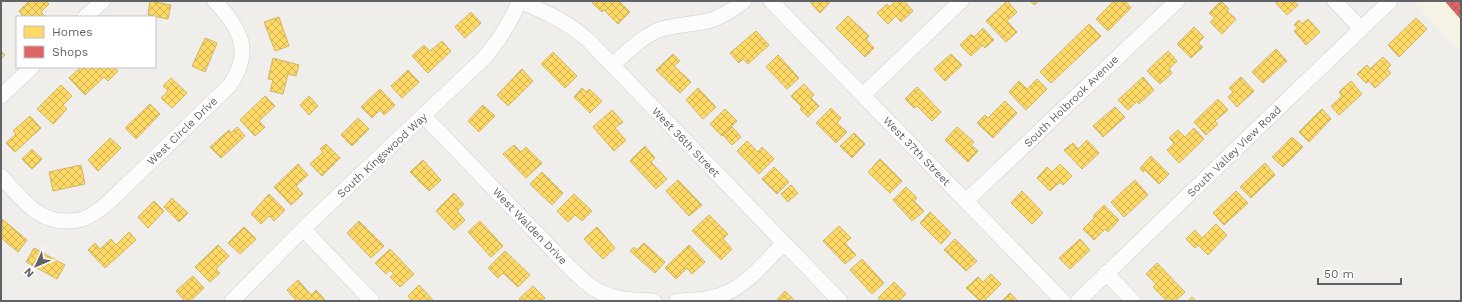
<svg xmlns="http://www.w3.org/2000/svg" width="1462" height="302" font-family="'Work Sans',sans-serif">
  <style>
    .commercial { fill: #f7f3e4 }
    .homes { fill: url(#homes-cross-hatch); stroke: #cfb667 }
    .shops { fill: url(#shops-cross-hatch); stroke: #b96567 }
    .lines { fill: none; stroke-linecap: round; stroke-linejoin: round }
    .minor-casing { stroke: #cbcccc; stroke-width: 16 }
    .minor { stroke: #fdfcfc; stroke-width: 15 }
    .labels { text-anchor: middle; stroke-width: 4; stroke-linejoin: round; paint-order: stroke }
    .street-label { font-size: 11px; fill: #5f6368; stroke: #fff }
  </style>
  <defs>
    <pattern id="homes-cross-hatch" width="8" height="8" patternUnits="userSpaceOnUse"><rect width="8" height="8" fill="#ffd966"/><path d="M0 0l8 8M0 8l8-8" fill="none" stroke="#d2b458"/></pattern>
    <pattern id="shops-cross-hatch" width="8" height="8" patternUnits="userSpaceOnUse"><rect width="8" height="8" fill="#e06666"/><path d="M0 0l8 8M0 8l8-8" fill="none" stroke="#b95858"/></pattern>
  </defs>
  <rect width="100%" height="100%" fill="#efeeea"/>
  <path class="commercial" d="M1413,1H1461V51L1459,50Z"/>
  <g class="homes">
    <path d="M29,1H46L49,4L41,12L45,17H22L23,16L19,11Z"/>
    <path d="M150,1L171,5L168,19L148,15Z"/>
    <path d="M594,1H619L630,12L618,24L604,10L602,12L592,3Z"/>
    <path d="M809,1H831L820,13Z"/>
    <path d="M895,1H904L913,11L901,22L896,16L888,24L877,13L887,4L890,7Z"/>
    <path d="M1007,1L1017,12L1007,21L1017,32L1006,42L986,21Z"/>
    <path d="M1030,1H1039L1034,5Z"/>
    <path d="M1114,1H1125L1131,8L1108,31L1096,19Z"/>
    <path d="M1221,1L1229,9L1227,11L1236,19L1222,34L1210,22L1215,18L1209,13Z"/>
    <path d="M1274,1H1294L1298,5L1287,15Z"/>
    <path d="M471,12L481,23L465,38L455,27Z"/>
    <path d="M848,16L869,36L866,39L874,48L865,57L836,28Z"/>
    <path d="M279,17L289,46L275,51L264,22Z"/>
    <path d="M1416,18L1427,29L1399,57L1388,45Z"/>
    <path d="M1308,19L1320,32L1306,45L1294,31L1298,28L1294,25L1299,20L1302,24Z"/>
    <path d="M1089,24L1101,36L1051,83L1040,72Z"/>
    <path d="M1194,27L1204,37L1198,43L1203,47L1191,58L1177,44Z"/>
    <path d="M983,28L994,40L985,48L983,45L971,56L960,45L971,34L974,37Z"/>
    <path d="M756,31L769,45L748,64L743,59L739,63L730,53Z"/>
    <path d="M205,38L217,43L205,72L192,66Z"/>
    <path d="M442,41L451,51L428,73L412,56L424,45L430,51Z"/>
    <path d="M1276,49L1287,61L1263,83L1252,72Z"/>
    <path d="M1,51L5,55L1,59Z"/>
    <path d="M1168,51L1177,61L1169,69L1172,73L1160,84L1147,71Z"/>
    <path d="M553,52L577,76L565,88L541,64Z"/>
    <path d="M673,54L680,61L674,66L691,82L680,93L656,70Z"/>
    <path d="M951,54L962,65L945,81L934,69Z"/>
    <path d="M778,55L799,78L787,89L766,67Z"/>
    <path d="M1383,57L1391,65L1387,69L1391,73L1375,88L1369,81L1366,83L1357,74L1367,65L1370,69Z"/>
    <path d="M273,58L299,65L296,76L288,74L283,94L270,91L273,80L268,79Z"/>
    <path d="M81,67H114L118,71L108,81L104,77L85,95L69,78Z"/>
    <path d="M522,69L533,81L508,106L497,95Z"/>
    <path d="M408,70L419,82L402,98L391,86Z"/>
    <path d="M1143,77L1154,90L1139,104L1137,101L1128,110L1118,100Z"/>
    <path d="M1241,77L1254,91L1237,107L1228,97L1233,92L1229,88Z"/>
    <path d="M171,78L187,93L172,108L161,98L168,91L163,86Z"/>
    <path d="M1037,79L1047,89L1026,110L1009,92L1019,81L1027,89Z"/>
    <path d="M1351,81L1362,94L1339,115L1331,106L1342,96L1339,92Z"/>
    <path d="M804,84L814,95L811,98L819,106L808,117L800,109L802,107L791,96Z"/>
    <path d="M61,85L72,96L63,105L67,109L53,124L37,109Z"/>
    <path d="M917,87L941,112L932,121L917,106L914,108L905,99Z"/>
    <path d="M582,88L586,92L589,89L602,101L590,113L574,97Z"/>
    <path d="M698,88L716,107L703,119L686,100Z"/>
    <path d="M380,89L395,105L384,115L380,110L372,118L361,107Z"/>
    <path d="M265,96L275,106L259,121L265,127L255,136L240,120Z"/>
    <path d="M309,96L318,106L309,115L300,105Z"/>
    <path d="M1218,99L1228,110L1215,121L1218,124L1206,135L1194,122Z"/>
    <path d="M1005,101L1017,113L993,138L977,123L985,115L988,118Z"/>
    <path d="M150,104L160,114L136,139L125,128Z"/>
    <path d="M483,105L495,116L479,132L468,121Z"/>
    <path d="M1115,107L1125,117L1103,137L1093,126Z"/>
    <path d="M831,108L841,118L837,123L847,132L836,143L816,123Z"/>
    <path d="M725,109L737,121L722,136L710,124Z"/>
    <path d="M1322,109L1331,119L1309,142L1299,132Z"/>
    <path d="M612,110L623,122L615,128L626,140L614,151L593,127Z"/>
    <path d="M30,116L41,128L15,152L6,143L16,134L13,131Z"/>
    <path d="M358,118L369,129L352,146L341,135Z"/>
    <path d="M237,127L245,136L221,158L210,147L229,130L231,133Z"/>
    <path d="M732,127L741,137L732,145L723,135Z"/>
    <path d="M957,127L974,142L971,145L978,151L968,162L945,140Z"/>
    <path d="M1194,128L1204,139L1179,163L1167,150L1174,143L1169,138L1178,130L1185,137Z"/>
    <path d="M854,133L865,144L852,158L840,146Z"/>
    <path d="M1292,137L1303,147L1283,167L1272,157Z"/>
    <path d="M110,138L121,148L98,171L88,160Z"/>
    <path d="M1087,140L1099,153L1082,169L1064,150L1073,143L1078,149Z"/>
    <path d="M747,141L758,152L762,147L774,159L759,174L737,151Z"/>
    <path d="M326,144L340,158L322,176L310,164L323,152L320,149Z"/>
    <path d="M514,145L521,152L526,147L542,163L526,178L503,154Z"/>
    <path d="M645,146L655,158L651,162L667,179L656,189L630,161Z"/>
    <path d="M32,149L42,159L32,169L22,159Z"/>
    <path d="M1151,156L1169,174L1159,184L1145,170L1143,172L1140,168Z"/>
    <path d="M880,159L902,181L890,193L868,172Z"/>
    <path d="M423,160L441,180L429,191L410,172Z"/>
    <path d="M1265,163L1275,175L1251,198L1240,187Z"/>
    <path d="M298,164L308,175L296,186L303,194L291,205L274,187Z"/>
    <path d="M1060,164L1072,176L1063,185L1060,182L1050,191L1037,178L1047,167L1052,172Z"/>
    <path d="M81,165L85,184L53,191L49,172Z"/>
    <path d="M774,167L789,182L777,194L762,179Z"/>
    <path d="M542,172L563,193L552,205L530,184Z"/>
    <path d="M678,180L702,205L689,216L666,191Z"/>
    <path d="M1135,180L1148,195L1124,217L1111,202Z"/>
    <path d="M791,185L798,193L788,202L781,194Z"/>
    <path d="M906,187L917,198L914,201L924,211L912,221L893,200Z"/>
    <path d="M1022,191L1043,213L1032,224L1011,203Z"/>
    <path d="M1236,191L1248,203L1224,225L1213,213Z"/>
    <path d="M454,193L464,204L457,211L465,220L454,230L436,211Z"/>
    <path d="M269,194L285,210L274,221L269,216L261,224L251,214Z"/>
    <path d="M574,194L592,211L582,221L575,215L568,222L557,211Z"/>
    <path d="M172,198L188,213L179,222L164,207Z"/>
    <path d="M154,201L164,211L148,228L138,217Z"/>
    <path d="M1104,205L1119,220L1108,232L1105,229L1094,240L1083,229L1095,217L1093,216Z"/>
    <path d="M930,212L951,233L941,244L920,223Z"/>
    <path d="M709,215L728,234L723,239L732,249L721,260L692,231Z"/>
    <path d="M2,219L27,240L18,252L1,238Z"/>
    <path d="M359,221L384,246L371,258L347,233Z"/>
    <path d="M480,221L503,246L491,257L468,232Z"/>
    <path d="M1216,224L1227,235L1208,255L1198,245L1195,248L1186,239L1195,230L1202,238Z"/>
    <path d="M839,226L851,238L845,243L856,255L845,264L823,241Z"/>
    <path d="M244,227L256,239L240,254L228,243Z"/>
    <path d="M597,227L615,248L603,259L584,239Z"/>
    <path d="M129,232L136,240L105,268L88,250L95,243L100,249L111,239L116,245Z"/>
    <path d="M955,239L977,261L966,271L944,250Z"/>
    <path d="M1080,239L1090,250L1070,269L1059,258Z"/>
    <path d="M644,243L665,262L655,273L630,251L634,247L637,250Z"/>
    <path d="M218,245L229,256L216,269L220,273L210,282L195,267Z"/>
    <path d="M689,245L705,262L692,274L687,268L676,279L665,268Z"/>
    <path d="M34,248L65,265L57,279L26,262Z"/>
    <path d="M390,249L414,274L400,287L390,277L394,274L390,270L386,274L375,263Z"/>
    <path d="M505,251L530,275L518,287L503,273L498,278L488,268Z"/>
    <path d="M862,259L884,283L872,294L850,270Z"/>
    <path d="M1157,263L1185,292L1175,301H1167L1153,287L1156,284L1146,274Z"/>
    <path d="M991,274L1001,284L984,301H980L966,288L978,277L983,282Z"/>
    <path d="M193,276L204,288L190,301H185L176,291Z"/>
    <path d="M298,280L311,295L316,290L326,301H297L287,290Z"/>
    <path d="M894,282L906,294L900,300L901,301H881L878,298Z"/>
    <path d="M419,285L434,301H412L408,296Z"/>
    <path d="M533,286L545,298L543,300L544,301H522L519,299Z"/>
    <path d="M785,291L795,301H776Z"/>
    <path d="M1010,293L1018,301H1002Z"/>
    <path d="M1192,297L1196,301H1188Z"/>
  </g>
  <path class="shops" d="M1445,1H1461V19Z"/>
  <g class="lines">
    <g class="minor-casing">
      <g id="minor">
        <path d="M519,1C545,12 567,21 588,40L840,301"/>
        <path d="M771,1L1063,301"/>
        <path d="M1335,1L1361,29"/>
        <path d="M85,17L103,1"/>
        <path d="M612,65C626,54 642,36 659,30C676,24 694,25 711,20C723,16 734,9 744,1"/>
        <path d="M863,95L961,1"/>
        <path d="M1,96L32,67"/>
        <path d="M424,116L568,266C575,272 581,279 589,285C608,300 631,300 654,301"/>
        <path d="M1,176C19,196 37,222 67,221C73,221 79,221 85,218C95,214 104,206 112,199L229,86C254,52 240,28 215,1"/>
        <path d="M966,201L1177,1"/>
        <path d="M303,229L372,301"/>
        <path d="M1106,273L1133,301"/>
        <path d="M232,301L303,229L482,60C499,42 509,23 520,1"/>
        <path d="M677,301C694,300 710,300 726,293C747,285 768,259 784,243"/>
        <path d="M1078,301L1390,1"/>
      </g>
    </g>
    <use href="#minor" class="minor"/>
  </g>
  <g class="labels">
    <g class="street-label">
      <text transform="translate(1071 101) rotate(-44)" y="4">South Holbrook Avenue</text>
      <text transform="translate(182 131) rotate(-44)" y="4">West Circle Drive</text>
      <text transform="translate(686 142) rotate(46)" y="4">West 36th Street</text>
      <text transform="translate(917 151) rotate(46)" y="4">West 37th Street</text>
      <text transform="translate(1234 151) rotate(-44)" y="4">South Valley View Road</text>
      <text transform="translate(382 155) rotate(-43)" y="4">South Kingswood Way</text>
      <text transform="translate(530 226) rotate(46)" y="4">West Walden Drive</text>
    </g>
  </g>
  <rect width="1462" height="302" fill="none" stroke="#5f6368" stroke-width="4"/>
  <rect x="16" y="16" width="140" height="52" fill="#ffffff" stroke="#bfc1c3"/>
  <rect x="24" y="26" width="20" height="12" fill="#ffd966" stroke="#bfc1c3"/>
  <text x="52" y="36" font-size="12" fill="#5f6368">Homes</text>
  <rect x="24" y="46" width="20" height="12" fill="#e06666" stroke="#bfc1c3"/>
  <text x="52" y="56" font-size="12" fill="#5f6368">Shops</text>
  <g transform="translate(36 266) rotate(226)" stroke="#ffffff" stroke-width="3" paint-order="stroke">
  <path d="M0-3L7 15L0 10L-7 15Z" fill="#5f6368"/>
  <text y="-6" font-size="11" font-weight="bold" text-anchor="middle" fill="#5f6368">N</text>
  </g>
  <path d="M1318 278v6h83v-6" fill="none" stroke="#5f6368" stroke-width="2"/>
  <text x="1324" y="278" font-size="12" fill="#5f6368" stroke="#ffffff" stroke-width="3" paint-order="stroke">50 m</text>
</svg>
